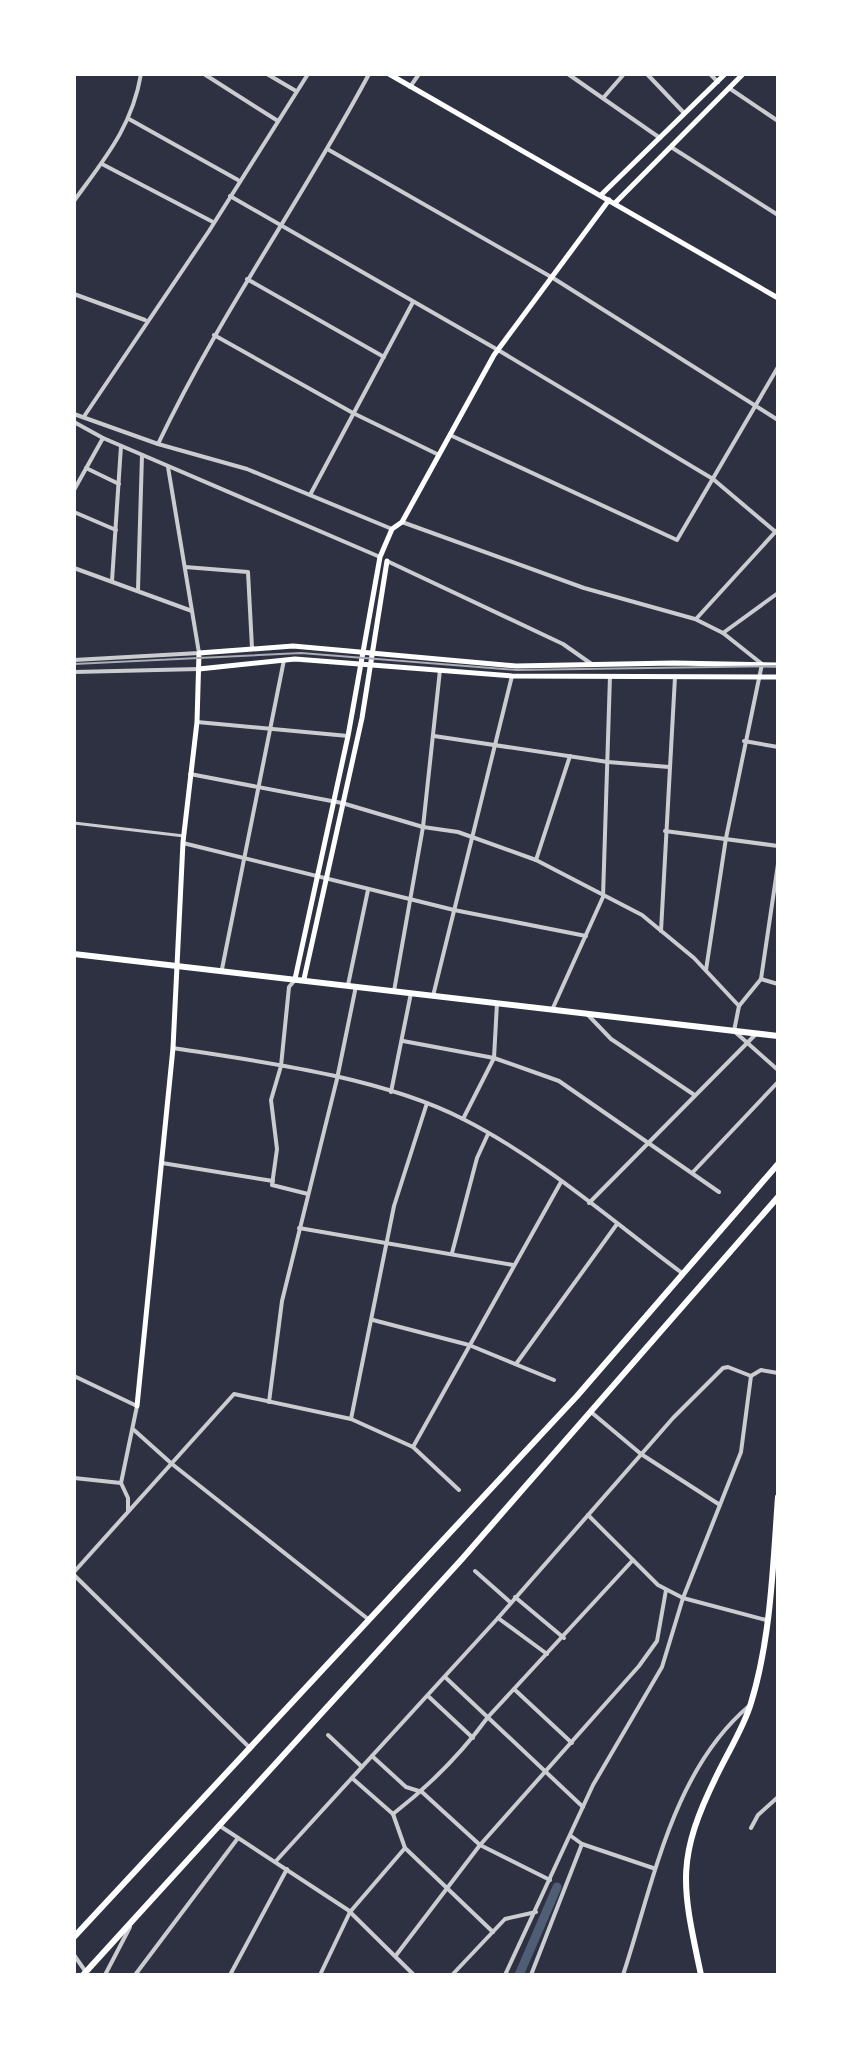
<svg xmlns="http://www.w3.org/2000/svg" width="852" height="2049" font-family="'IBM Plex Serif',serif">
  <style>
    .lines { fill: none; stroke-linecap: round; stroke-linejoin: round }
    .canal { stroke: #4f5d75; stroke-width: 9 }
    .pedestrian { stroke: #caccd0; stroke-width: 3 }
    .minor { stroke: #caccd0; stroke-width: 4 }
    .secondary { stroke: #fff; stroke-width: 5 }
    .primary { stroke: #fff; stroke-width: 6 }
    .tram { stroke: #abadb3; stroke-width: 2 }
  </style>
  <rect width="100%" height="100%" fill="#2d3142"/>
  <g class="lines">
    <path class="canal" d="M519,1975L557,1887"/>
    <path class="pedestrian" d="M74,823L184,836"/>
    <g class="minor">
      <path d="M204,74L278,121"/>
      <path d="M267,74L296,91"/>
      <path d="M568,74L660,138"/>
      <path d="M647,74L684,113"/>
      <path d="M710,74L718,82"/>
      <path d="M410,87L419,74"/>
      <path d="M729,88L778,121"/>
      <path d="M604,97L624,74"/>
      <path d="M129,119L238,180"/>
      <path d="M671,147L778,215"/>
      <path d="M329,150L553,278L778,420"/>
      <path d="M102,164L213,222"/>
      <path d="M230,196L498,350L713,479L778,534"/>
      <path d="M74,201C105,158 132,127 141,74"/>
      <path d="M247,279L384,357"/>
      <path d="M74,294L145,320"/>
      <path d="M214,335L353,413L437,454"/>
      <path d="M74,414L158,444L247,469L392,529"/>
      <path d="M85,415L209,231L308,74"/>
      <path d="M74,422L103,438L380,557"/>
      <path d="M450,435L677,540L778,367"/>
      <path d="M158,444C219,315 302,200 369,74"/>
      <path d="M86,468L119,484"/>
      <path d="M74,490L103,438"/>
      <path d="M310,495L413,302"/>
      <path d="M74,512L116,530"/>
      <path d="M402,522L584,588L695,619L723,633L762,664L726,838L706,970"/>
      <path d="M387,561L563,644L593,665"/>
      <path d="M185,567L248,572L252,648"/>
      <path d="M74,568L192,611"/>
      <path d="M112,581L121,446"/>
      <path d="M138,590L142,455"/>
      <path d="M696,619L778,529"/>
      <path d="M723,633L778,593"/>
      <path d="M74,660L199,653L168,467"/>
      <path d="M74,672L199,669"/>
      <path d="M197,722L348,736"/>
      <path d="M434,736L608,762L669,767"/>
      <path d="M744,741L778,747"/>
      <path d="M190,774L342,803L423,827L458,832L536,860L642,915L694,958L739,1006"/>
      <path d="M665,831L778,846"/>
      <path d="M183,843L454,910L586,936"/>
      <path d="M536,860L570,756"/>
      <path d="M778,864L761,979L739,1006L734,1031L778,1070"/>
      <path d="M661,931L675,677"/>
      <path d="M222,969L284,660"/>
      <path d="M761,979L778,984"/>
      <path d="M294,981L289,987L281,1066L271,1100L277,1149L272,1185L308,1194"/>
      <path d="M348,985L368,890"/>
      <path d="M394,991L423,827L440,670"/>
      <path d="M433,996L512,676"/>
      <path d="M552,1010L603,897L610,676"/>
      <path d="M587,1014L611,1039L693,1094"/>
      <path d="M403,1041L494,1058L559,1081L719,1192"/>
      <path d="M173,1048C264,1062 381,1077 463,1119C542,1159 611,1220 682,1273"/>
      <path d="M391,1092L411,993"/>
      <path d="M463,1119L494,1058L497,1003"/>
      <path d="M162,1163L273,1181"/>
      <path d="M693,1172L778,1082"/>
      <path d="M589,1203L756,1034"/>
      <path d="M299,1228L513,1265"/>
      <path d="M452,1253L477,1158L488,1134"/>
      <path d="M373,1320L469,1345L554,1380"/>
      <path d="M516,1364L617,1224"/>
      <path d="M74,1376L137,1406L121,1483"/>
      <path d="M269,1402L282,1301L337,1079L356,986"/>
      <path d="M591,1412L641,1454L720,1505"/>
      <path d="M351,1419L394,1206L427,1103"/>
      <path d="M134,1430L172,1464L368,1619"/>
      <path d="M413,1447L561,1182"/>
      <path d="M74,1478L121,1483L128,1498V1511"/>
      <path d="M588,1515L658,1585L683,1598L766,1620"/>
      <path d="M475,1571L510,1602"/>
      <path d="M74,1572L234,1394L351,1419L413,1447L459,1490"/>
      <path d="M74,1575L250,1748"/>
      <path d="M515,1597L564,1638"/>
      <path d="M498,1618L547,1654"/>
      <path d="M445,1677L583,1807"/>
      <path d="M514,1689L572,1743"/>
      <path d="M428,1696L473,1738"/>
      <path d="M328,1735L362,1767"/>
      <path d="M372,1756L406,1787L422,1792L480,1845L550,1880"/>
      <path d="M352,1778L393,1814L405,1848L493,1932"/>
      <path d="M393,1814C429,1786 461,1754 488,1717L633,1560"/>
      <path d="M220,1826L348,1910L414,1975"/>
      <path d="M751,1828L758,1815L778,1797"/>
      <path d="M571,1836L582,1844L653,1868"/>
      <path d="M276,1861L498,1618L673,1418L723,1368L728,1367L751,1376"/>
      <path d="M397,1954L480,1845L639,1666L657,1641L666,1590"/>
      <path d="M74,1955L88,1975"/>
      <path d="M105,1975L130,1927"/>
      <path d="M135,1975L238,1838"/>
      <path d="M230,1975L287,1869"/>
      <path d="M320,1975L350,1912L405,1848"/>
      <path d="M452,1975L505,1919L536,1912"/>
      <path d="M505,1975L593,1785L662,1667L683,1598L741,1452L751,1376L761,1370L778,1373"/>
      <path d="M531,1975L582,1844"/>
      <path d="M623,1975C653,1885 672,1771 749,1706"/>
    </g>
    <g class="secondary">
      <path d="M389,74L778,298"/>
      <path d="M601,195L725,74"/>
      <path d="M615,203L743,74"/>
      <path d="M199,669L295,659L512,676L778,677"/>
      <path d="M295,979L348,736L380,557L392,529L402,522L494,355L609,200"/>
      <path d="M304,979L362,718L387,561"/>
      <path d="M137,1406L173,1048L183,842L197,722L199,653L293,646L516,666L674,663L778,665"/>
    </g>
    <g class="primary">
      <path d="M74,954L778,1036"/>
      <path d="M74,1937L577,1396L778,1164"/>
      <path d="M83,1975L462,1559L778,1197"/>
      <path d="M701,1975C682,1885 675,1860 717,1775C728,1752 744,1727 751,1703C771,1638 773,1564 778,1497"/>
    </g>
    <path class="tram" d="M74,664L301,653L517,670L778,666"/>
  </g>
  <rect width="852" height="2049" fill="none" stroke="#ffffff" stroke-width="152"/>
</svg>
